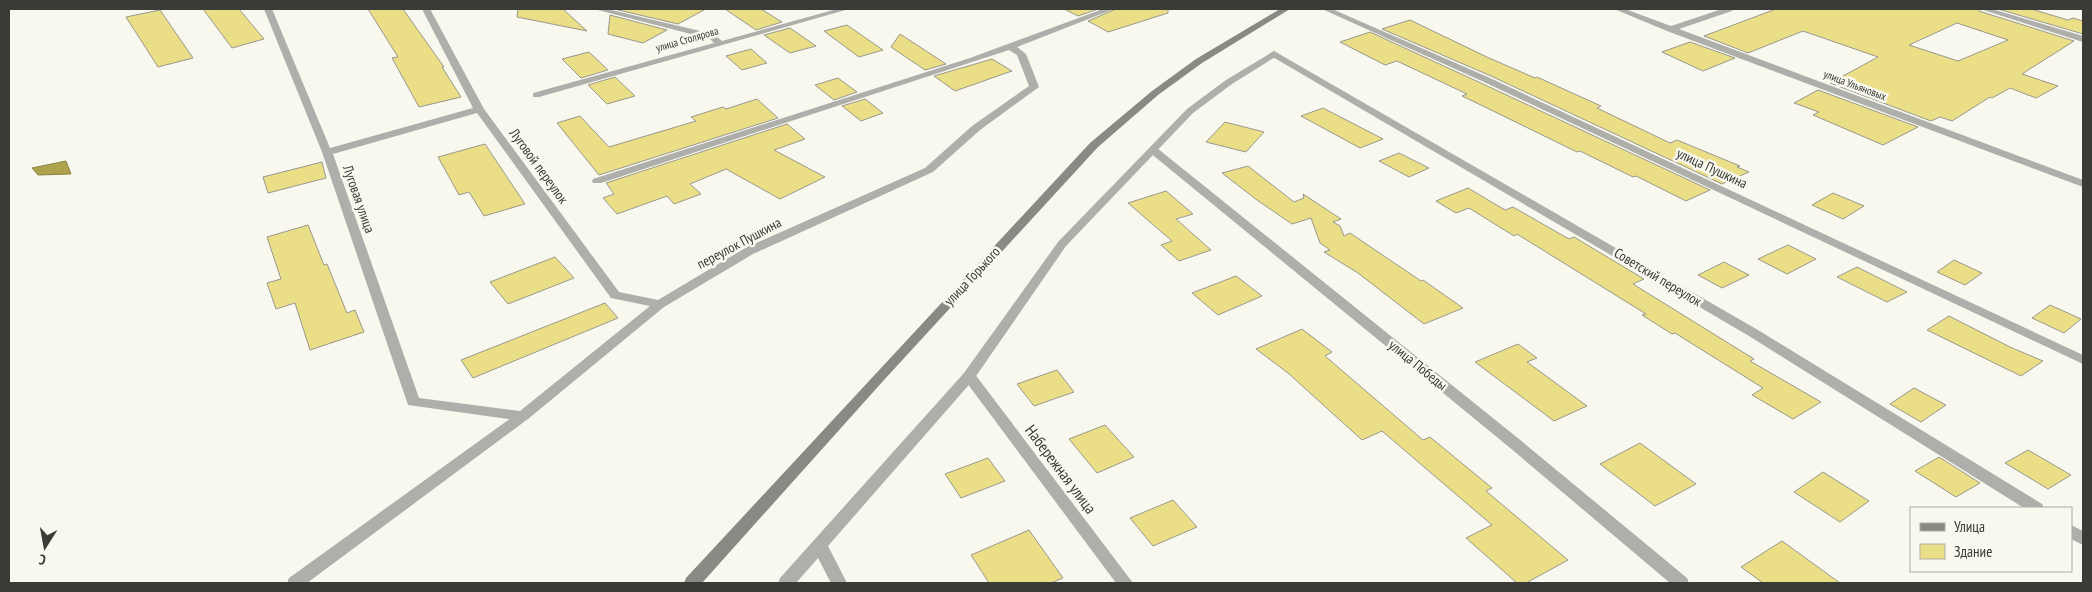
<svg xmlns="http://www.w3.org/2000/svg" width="2092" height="592" font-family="'PT Sans Narrow',sans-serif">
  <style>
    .water { fill: #aea24c; stroke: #8b8345 }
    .building { fill: #eade87; stroke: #99988f; fill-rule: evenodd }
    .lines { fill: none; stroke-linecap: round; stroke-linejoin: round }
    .service { fill: #aeaeaa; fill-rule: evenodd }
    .minor { fill: #aeaeaa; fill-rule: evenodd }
    .tertiary { fill: #aeaeaa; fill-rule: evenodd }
    .secondary { fill: #8a8a84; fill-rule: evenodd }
    .labels { text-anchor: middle; stroke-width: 5; stroke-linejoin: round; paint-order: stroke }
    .far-street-label { font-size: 11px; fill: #3a3a36; stroke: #f9f8ef }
    .street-label { font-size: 14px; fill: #3a3a36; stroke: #f9f8ef }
    .near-street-label { font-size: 16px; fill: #3a3a36; stroke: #f9f8ef }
  </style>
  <rect width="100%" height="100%" fill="#f9f8ef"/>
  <path class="water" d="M66,161L71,174L38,175L32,168Z"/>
  <g class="building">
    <path d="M203,9H239L264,39L232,48Z"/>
    <path d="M368,9H403L444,67H442L461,97L419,107L392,58L398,57Z"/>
    <path d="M518,9H563L587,31L517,17Z"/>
    <path d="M614,9H706L678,24Z"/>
    <path d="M725,9H761L782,22L756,30Z"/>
    <path d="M1064,9H1098L1078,16Z"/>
    <path d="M1116,9H1168V13L1108,32L1088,21Z"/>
    <path d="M1776,9H1978L1979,11L2074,41L2022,74L2058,86L2036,98L2010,88L1992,98L1990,97L1952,121L1940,117L1931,121L1830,83L1878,57L1803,31L1748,53L1704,36ZM1957,23L2008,40L1958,61L1909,45Z"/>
    <path d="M1998,9H2031L2068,20L2073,18L2083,21V34Z"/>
    <path d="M160,10L193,58L158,67L126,17Z"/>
    <path d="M610,15L667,30L643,43L608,34Z"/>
    <path d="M1410,20L1489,58L1535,78L1537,77L1601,106L1597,108L1670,143L1677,140L1740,166L1737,167L1749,172L1722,184L1491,76L1382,29Z"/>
    <path d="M847,25L883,50L859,57L824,31Z"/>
    <path d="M790,28L816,46L790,53L764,35Z"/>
    <path d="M1370,32L1483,84L1710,190L1686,201L1636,176L1633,177L1580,151L1577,152L1487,108L1462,96L1467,94L1397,61L1385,65L1340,42Z"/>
    <path d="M900,34L946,64L925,70L891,47Z"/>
    <path d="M1690,42L1735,58L1703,71L1662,52Z"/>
    <path d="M751,49L767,63L742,70L726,56Z"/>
    <path d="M589,52L608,70L581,78L562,59Z"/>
    <path d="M992,59L1012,71L955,91L934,76Z"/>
    <path d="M615,77L635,96L607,104L588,85Z"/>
    <path d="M838,78L857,92L834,100L815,85Z"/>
    <path d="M1818,90L1918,127L1883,145L1813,115L1819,112L1794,103Z"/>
    <path d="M757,99L778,118L599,175L557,123L580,116L609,147L696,121L691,117L723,107L726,109Z"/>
    <path d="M865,99L883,113L861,121L842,106Z"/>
    <path d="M1323,108L1383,139L1360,148L1301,116Z"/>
    <path d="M1225,122L1264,132L1246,152L1206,142Z"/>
    <path d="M787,124L805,139L774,150L825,177L780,199L726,169L690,184L701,194L674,204L667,196L617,214L603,198L614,194L606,183Z"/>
    <path d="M485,144L525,204L484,216L469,192L459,195L438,157Z"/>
    <path d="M1399,153L1429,168L1409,177L1379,161Z"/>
    <path d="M322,162L326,178L268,193L263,177Z"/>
    <path d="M1248,166L1294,202L1304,198L1303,194L1341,219L1333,222L1340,226L1344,236L1350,233L1421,281L1423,280L1463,308L1424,324L1358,273L1324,252L1330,250L1320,243L1311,218L1292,224L1257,200L1222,173Z"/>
    <path d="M1468,188L1505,210L1513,207L1569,239L1574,237L1644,279L1633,284L1754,359L1750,361L1821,402L1793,419L1752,395L1763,388L1675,333L1672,334L1642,315L1646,314L1517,234L1514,236L1469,208L1456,213L1436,201Z"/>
    <path d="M1166,191L1193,214L1176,219L1211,250L1179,261L1161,245L1172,241L1128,203Z"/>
    <path d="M1833,193L1864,206L1843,219L1812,205Z"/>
    <path d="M308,225L324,265L327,264L347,313L355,310L364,332L310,350L295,303L276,309L267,283L281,279L267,237Z"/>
    <path d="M1788,245L1816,259L1787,274L1758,259Z"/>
    <path d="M555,257L574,278L508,304L490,282Z"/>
    <path d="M1954,260L1982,273L1965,285L1937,272Z"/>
    <path d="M1724,262L1749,275L1722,288L1698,275Z"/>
    <path d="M1857,267L1907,292L1887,302L1837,277Z"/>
    <path d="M1236,276L1262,296L1218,315L1192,293Z"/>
    <path d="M605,303L618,318L473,378L461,360Z"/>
    <path d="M2050,305L2081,319L2064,333L2032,318Z"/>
    <path d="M1949,316L2010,347L2043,361L2021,376L1927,330Z"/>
    <path d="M1302,329L1332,352L1325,356L1423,440L1430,437L1492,488L1486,491L1568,560L1526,583H1517L1466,538L1492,525L1382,431L1362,440L1288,373L1256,349Z"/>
    <path d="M1518,344L1537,358L1527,362L1587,406L1554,421L1475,362Z"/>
    <path d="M1057,370L1074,392L1034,406L1017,384Z"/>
    <path d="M1914,388L1946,405L1921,422L1890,404Z"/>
    <path d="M1105,425L1134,457L1097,473L1069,439Z"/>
    <path d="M1640,443L1696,484L1655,506L1600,464Z"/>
    <path d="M2028,450L2071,475L2048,489L2005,463Z"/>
    <path d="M1939,457L1980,483L1956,497L1915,471Z"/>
    <path d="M988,458L1005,481L961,498L945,474Z"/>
    <path d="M1823,472L1869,501L1840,522L1794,492Z"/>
    <path d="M1173,500L1197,527L1153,546L1130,518Z"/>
    <path d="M1029,530L1063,578L1051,583H989L971,555Z"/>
    <path d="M1782,541L1840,583H1763L1741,567Z"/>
  </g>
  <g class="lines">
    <g class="service">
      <path d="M1274,51L1279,54L1277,56L1232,84L1193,113L1066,246L974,379L828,546L847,583H831L818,558L796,583H778L780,578L964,373L1058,242L1187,109L1226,80Z"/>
      <path d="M523,411L528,413L530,416L528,419L307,583H287L289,578L518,413Z"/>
    </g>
    <g class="minor">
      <path d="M264,9H272L330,148L473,108L422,9H430L484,109L619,292L658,300L745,248L925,168L972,126L1029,86L1017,55L1009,50L601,183H593L592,181L593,179L970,58L1103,9H1114L1017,47L1026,54L1039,87L980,130L933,172L753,254L664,307L528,419L523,421L408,405L322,152ZM477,113L611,298L650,306L520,411L419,398L333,154Z"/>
      <path d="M594,9H607L713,34L722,41L837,9H849L539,97H533V93L714,43L710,39Z"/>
      <path d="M1614,9H1625L1671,26L1722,9H1733L1732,11L1679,29L2083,180V187L1667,31Z"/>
      <path d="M1980,9H1992L2083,36V42Z"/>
      <path d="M1274,51L1758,330L2042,504L2044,508H2024L1749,336L1271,56L1269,54Z"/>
      <path d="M1153,147L1157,148L1519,439L1687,578L1689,583H1670L1509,447L1149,152L1148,150Z"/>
      <path d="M969,372L974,373L1133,583H1116L964,379L962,376L964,373Z"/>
      <path d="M2071,525L2083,531V545L2071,539Z"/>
    </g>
    <path class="tertiary" d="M1322,9H1332L1490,78L2083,355V364L1484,82Z"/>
    <path class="secondary" d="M1280,9H1290L1202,63L1158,95L1098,147L884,380L702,583H684L686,578L1090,143L1152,91L1196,59Z"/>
  </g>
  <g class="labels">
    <g class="far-street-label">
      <text transform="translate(687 39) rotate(-16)" y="4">улица Столярова</text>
      <text transform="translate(1855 85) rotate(21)" y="4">улица Ульяновых</text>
    </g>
    <g class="street-label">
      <text transform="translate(539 166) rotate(54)" y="5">Луговой переулок</text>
      <text transform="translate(1712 168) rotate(25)" y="5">улица Пушкина</text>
      <text transform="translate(359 199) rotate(71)" y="5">Луговая улица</text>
      <text transform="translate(739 243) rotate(-28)" y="5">переулок Пушкина</text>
      <text transform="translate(972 276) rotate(-47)" y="5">улица Горького</text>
      <text transform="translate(1658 277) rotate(31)" y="5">Советский переулок</text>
      <text transform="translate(1418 365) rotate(39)" y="5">улица Победы</text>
    </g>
    <g class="near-street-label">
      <text transform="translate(1061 469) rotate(53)" y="6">Набережная улица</text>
    </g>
  </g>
  <rect width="2092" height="592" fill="none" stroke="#3a3a36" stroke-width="20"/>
  <rect x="1910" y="507" width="162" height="65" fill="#f9f8ef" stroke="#adaca5"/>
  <rect x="1920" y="523" width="25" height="8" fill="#8a8a84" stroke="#adaca5"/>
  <text x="1954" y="532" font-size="15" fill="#3a3a36">Улица</text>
  <rect x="1920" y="544" width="25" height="15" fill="#eade87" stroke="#adaca5"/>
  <text x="1954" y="557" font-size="15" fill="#3a3a36">Здание</text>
  <g transform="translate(45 547) rotate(191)" stroke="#f9f8ef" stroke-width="4" paint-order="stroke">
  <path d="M0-4L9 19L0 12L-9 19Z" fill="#3a3a36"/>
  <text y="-8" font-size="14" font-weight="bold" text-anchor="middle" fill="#3a3a36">С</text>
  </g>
</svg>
